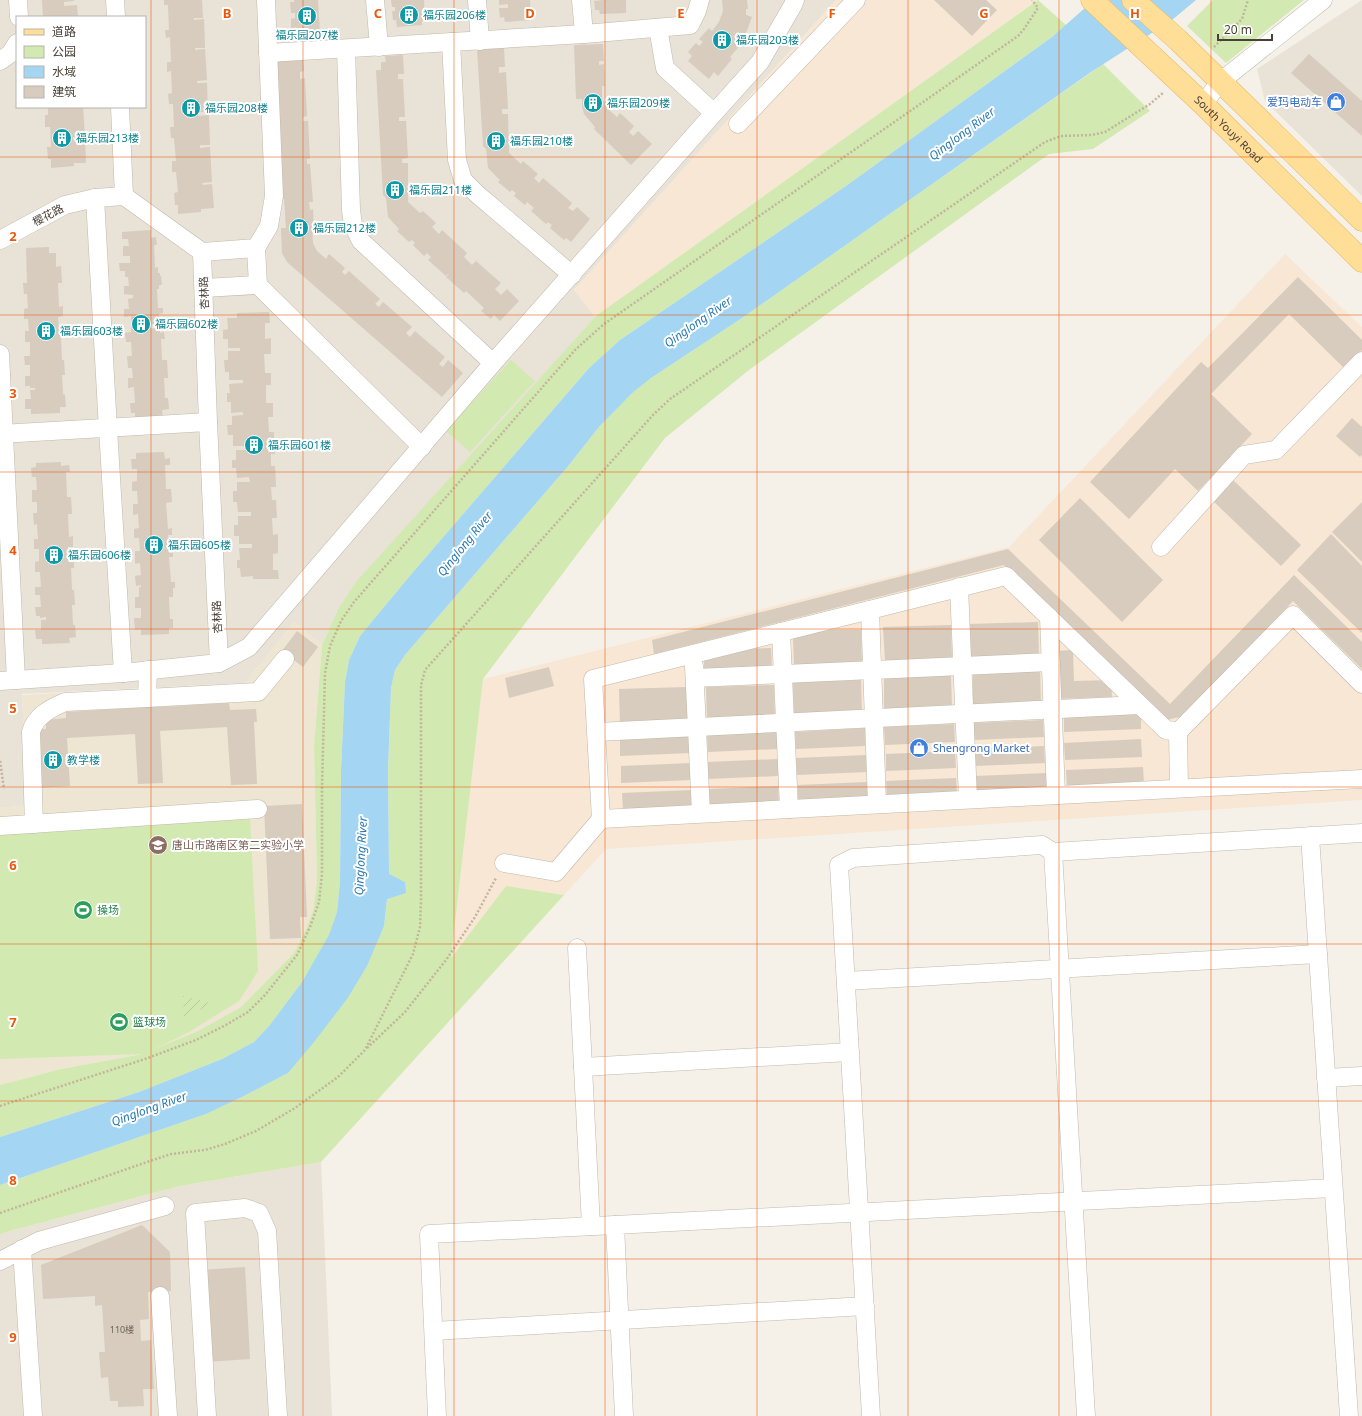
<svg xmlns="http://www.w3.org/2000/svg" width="1362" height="1416" font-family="'Noto Sans','Noto Sans SC',sans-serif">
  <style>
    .residential { fill: #e9e2d7; fill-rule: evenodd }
    .commercial { fill: #f7e7d4 }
    .education { fill: #eee5d2 }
    .park { fill: #d2eab1 }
    .garden { fill: url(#garden-furrows) }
    .water { fill: #a4d5f2 }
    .building { fill: #d7ccbe }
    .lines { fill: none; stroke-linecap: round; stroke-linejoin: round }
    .minor-casing { stroke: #c1b8ab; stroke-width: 19 }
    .major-casing { stroke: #e7bb64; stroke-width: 23 }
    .path { stroke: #c3b49c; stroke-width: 2.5; stroke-dasharray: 2 2; stroke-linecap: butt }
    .minor { stroke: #fff; stroke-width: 18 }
    .major { stroke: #ffde97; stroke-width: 22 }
    .grid { fill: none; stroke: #e8590c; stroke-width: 1; stroke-opacity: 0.55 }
    .labels { text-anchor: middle; stroke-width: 4; stroke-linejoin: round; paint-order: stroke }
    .number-label { font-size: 9px; fill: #6c6459 }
    .culture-label { font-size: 11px; fill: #0d838f; stroke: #fff; text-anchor: start }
    .shop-label { font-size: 11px; fill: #366cbe; stroke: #fff; text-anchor: end }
    .street-label { font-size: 11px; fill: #494137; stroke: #fff }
    .education-label { font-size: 11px; fill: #785e54; stroke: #fff; text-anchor: start }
    .leisure-label { font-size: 11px; fill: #27864d; stroke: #fff; text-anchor: start }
    .water-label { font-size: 12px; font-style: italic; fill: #2b7cb0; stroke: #fff }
    .grid-label { font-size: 13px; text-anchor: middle; font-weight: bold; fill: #e8590c; stroke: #fff; stroke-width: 4; stroke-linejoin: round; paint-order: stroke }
  </style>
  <defs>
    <pattern id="garden-furrows" width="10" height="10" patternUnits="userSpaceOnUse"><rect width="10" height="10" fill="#d2eab1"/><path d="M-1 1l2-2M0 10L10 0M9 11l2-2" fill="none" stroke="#b6ca99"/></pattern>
  </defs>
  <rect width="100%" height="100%" fill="#f5f1e9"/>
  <g class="residential">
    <path d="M0,0H836L574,290L596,316L338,609L322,645L294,622L245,683L22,694L27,805L0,808ZM17,17H145V107H17Z"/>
    <path d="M1362,0V196L1265,101L1257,69Z"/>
    <path d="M321,1162L332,1416H0V1235L6,1232L180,1186Z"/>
  </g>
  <g class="commercial">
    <path d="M836,0H1038L595,317L574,290Z"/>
    <path d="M1285,254L1362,327V800L606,849L564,895L506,886L451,959L483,679L1009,547Z"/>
  </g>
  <path class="education" d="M294,622L322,645L314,746L317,881L313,911L306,929L294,953L241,1007L196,1032L146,1053L61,1069L0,1085V808L27,805L22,695L245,683Z"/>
  <g class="park">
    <path d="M1038,0L1066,25L1052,37L846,186L620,340L589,368L408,578L360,636L349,660L345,682L341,771L340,882L337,912L330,935L302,982L269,1026L254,1042L222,1059L139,1092L0,1137V1085L61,1069L142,1054L0,1059V834L250,818L258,971L239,1001L189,1032L154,1049L196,1032L241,1007L294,953L306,929L313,911L317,881L314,746L322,645L338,609L356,582L596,316Z"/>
    <path d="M1213,0H1304L1226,63L1187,26Z"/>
    <path d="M1103,64L1150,111L1093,149L1049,154L749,370L665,438L483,679L451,958L506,886L564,895L321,1162L180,1186L6,1232L0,1235V1185L206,1114L242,1097L288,1073L384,926L387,899L405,882L389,875L388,770L391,688L395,670L405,655L569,465L599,427L631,393L651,378L742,318L833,254Z"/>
    <path d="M511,360L535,381L470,452L446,431Z"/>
  </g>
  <path class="garden" d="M183,996L214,1004L184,1016Z"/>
  <path class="water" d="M1094,0H1196L1172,20L1091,72L833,254L742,318L651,378L632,393L599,427L569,465L405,655L395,670L391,688L388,770L389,874L405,882L406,893L387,899L384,926L367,966L347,999L314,1042L288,1073L242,1097L206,1114L0,1185V1137L139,1092L222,1059L254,1042L269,1026L302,982L329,935L337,912L340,882L341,771L345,682L349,660L360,636L408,578L589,368L620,340L846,186L1052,37Z"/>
  <g class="building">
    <path d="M42,0H74V1L64,2V6L77,5L78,17H43Z"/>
    <path d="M164,0H202L203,18H194V20L204,19L205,48H195V50L205,49L207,80L197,81V83H207L208,112H198V116L209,115L210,145H200V148L210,147L212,182L202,183L203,185L212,184L214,208L201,209V212L178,214V205H175L174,193L178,192L176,172H172V161H176L174,138H171L170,127H174L173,104H169L168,94L172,93L171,71L167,72V62H171L170,37L166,38L165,30H169L168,5H164Z"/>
    <path d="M294,0H318L320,33L296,34L295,30H291V19L295,18V13H291L290,2H294Z"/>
    <path d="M391,0H424L425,21H422V25L397,27L396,20H393L392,11H395V7H392Z"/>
    <path d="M499,0H530L531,20L505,22L504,17L500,18L499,8H508V4L499,5Z"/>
    <path d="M603,0H626V13L600,14L599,10H595L594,1Z"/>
    <path d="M722,0H747L748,9H746V15L752,17L742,43L730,57L732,59L718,76L714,72L709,79L688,61L692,56L688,52L696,43L699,46L703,42L699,39L709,28L712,31L719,22L723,11Z"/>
    <path d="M934,0H986L997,10L972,36Z"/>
    <path d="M603,44L604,61H599V65L604,64L605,86H602V98L608,109L617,117L620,113L634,126L629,132L633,136L638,131L652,144L631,165L594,129L595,127L584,114L582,107V99H576L574,45Z"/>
    <path d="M504,48L505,67H499V73L506,72L508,109H502V114H508L509,153L521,164L523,161L538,174L534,178L539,183L543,178L572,203L568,208L573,211L577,207L590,219L571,242L566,238L564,240L550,228L552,225L548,222L546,224L531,211L534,208L527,202L525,205L514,196L516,193L512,190L510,192L498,182L500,180L488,168L486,149L483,146L477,49Z"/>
    <path d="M1309,54L1362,101V136L1291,73Z"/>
    <path d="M403,55L404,74H398V79H403L405,117H399V121H406L408,158L402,159V163H408V202L420,213L423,211L436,223L432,227L439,234L442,230L467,253L464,257L472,265L476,261L501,283L495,289L501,295L507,289L519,301L500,321L494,315L491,319L481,311L484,308L466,291L464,293L446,277L449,274H448L446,276L428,260L431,257L427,253L424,256L413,245L415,243L412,240L409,242L397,231L399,229L388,217L386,198L383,195L376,70H381V62H386L385,56Z"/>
    <path d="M303,58L304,71L300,72V79L305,78L307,116L303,117V121H308L310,159H307V164H310L313,202H309L310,210L313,209L314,227L312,228L313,243L317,251L326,259L329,254L345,268L342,272L345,275L349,271L380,299L375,304L379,307L383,302L412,327L406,333L410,337L415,331L445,357L439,364L443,367L448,360L463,373L442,397L287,262L282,253L281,228H286L284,199H279L278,176H282L273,60Z"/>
    <path d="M48,107H83L85,137H73V140L85,139L86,163H74V166L51,168V159H48L47,147H51L50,127H45V115H48Z"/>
    <path d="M151,230V238L156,237L157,245H154L155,268L158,267V273H160V276H161L162,285H159V289H157L158,308H163V313L159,314V324L144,325V329L159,328L160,333L164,332L165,339H161L162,360H167L168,378H164L165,398H168L169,409L162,410L163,417L135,419V413H131L130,403H135L134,387L128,388V378H133L132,368H128L127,356H132L131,342H126L125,333L131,332V316L124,317V309H129L128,299L133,298V295L124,294V286H129L128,277H125V271H120L119,263H130V256H123V246H129L128,239H122V232Z"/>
    <path d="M49,247V253H56V267L61,266L62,283H58L59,307L63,306V316L58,317L59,331L63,330V338H61L62,360H64L65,375H62L63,394L65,395L66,407H60V413L31,414V409H25V399H31L30,390H35V388H30V386H25V376H30V365H25L24,356H30V342H25V331H29L28,319H24V309L28,308L27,294H24L23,283H27L26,248Z"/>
    <path d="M1298,277L1362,340V350L1344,368L1289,314L1211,394L1252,434L1198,491L1175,469L1129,519L1090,482L1201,362L1208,368Z"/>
    <path d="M269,312L270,323H265V339L271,338V354H264L265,373H271V385H266V403H273V417H268L269,432H274V441H270V444H274L275,454H271V466H275L276,487H271L272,500H276L277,518H272L273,535L278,534V553L273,554V570H278L279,579H253V576L241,577L240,568H237V560H240L239,548H252V544H239V536H234V525H238V516H251V512H238L237,502H233V491H237V482H250L249,477L237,478L236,468H232V460H236V450H247V446H233V435H228L227,425H232V416L243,415V412L231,413V402H227V393H230L229,384L243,383V380H229V372H225L224,360H228V351H240V348H228V339H223V330L228,329L227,318H237V313Z"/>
    <path d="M1352,418L1362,427V455L1360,457L1336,436Z"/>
    <path d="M164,452L165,459L170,458V465H165L166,489H171L172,502L166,503L168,529L172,528V535H168L169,553H173V557H169L171,582H175V588H173V597H169L170,619H173V628H169V634L141,635V629L135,630L134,618H141V608H135V597H139V587H141V585L136,586L135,576L141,575L140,563L135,564V551H140L139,538H134V529L139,528L138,514L133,515V504H138L137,491H132V482L137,481V469H132L131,459H136V453Z"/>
    <path d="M61,462V466L69,465L70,472H66L67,497H71L72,514H68L69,537L73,536V547H68L69,560H74V568H71L72,590H74L75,605H72L73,625H75L76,637L69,638L70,643L42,644V639H36L35,630H41V620H46V617L40,618V616H36L35,607H41L40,595H35V587H41L40,572H35V562L39,561V549H34V539H38L37,524L34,525L33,513H37V502H32V490H37L36,477H32L31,468L36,467V463Z"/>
    <path d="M1232,479L1301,545L1281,566L1212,500Z"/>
    <path d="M1080,498L1163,580L1122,622L1039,540Z"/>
    <path d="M1362,502V562L1332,532Z"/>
    <path d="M1331,534L1362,566V633L1297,570Z"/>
    <path d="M1008,549L1170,704L1294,575L1362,642V669L1293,601L1183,716L1167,720L1004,565L654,654L652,640Z"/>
    <path d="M1038,622L1039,656L971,658L970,624Z"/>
    <path d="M951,625L952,659L885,661L883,627Z"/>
    <path d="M815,630H861L862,664L794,666L793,638Z"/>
    <path d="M297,631L318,647L303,667L282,651Z"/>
    <path d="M771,648L772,669L704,671V658L731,649Z"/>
    <path d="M1073,650L1074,681L1111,680L1112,697L1056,699L1054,651Z"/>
    <path d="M549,667L554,686L509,698L505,678Z"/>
    <path d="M1040,670L1041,704L973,706V672Z"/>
    <path d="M951,675L952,709L884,711V677Z"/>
    <path d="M861,680L862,714L794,716L793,682Z"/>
    <path d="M774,685L775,719L707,721L706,687Z"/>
    <path d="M687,687V721L620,724L619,689Z"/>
    <path d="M160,703V707L229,703L230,710L256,709L257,722H254L257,784L231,785L227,727L160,731L163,783L138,784L135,734L67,738L70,786L38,788L35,729H46V720L66,718V712L132,708V705Z"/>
    <path d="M1141,712V729L1064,732V715Z"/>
    <path d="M1043,720L1044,737L974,740L973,723Z"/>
    <path d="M954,724L955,742L885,745L884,727Z"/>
    <path d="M865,728V746L796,749L795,732Z"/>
    <path d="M777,732V749L708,752L707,735Z"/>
    <path d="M689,736L690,753L620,756V739Z"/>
    <path d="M1141,739L1142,757L1065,760L1064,743Z"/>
    <path d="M1044,746L1045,763L975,766L974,749Z"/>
    <path d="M955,751L956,768L886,771V754Z"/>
    <path d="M866,755L867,772L797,775L796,758Z"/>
    <path d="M778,759V776L708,779V762Z"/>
    <path d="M691,763V780L621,783V766Z"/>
    <path d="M1143,767L1144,784L1067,787L1066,770Z"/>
    <path d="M1046,773V790L977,793L976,776Z"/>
    <path d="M956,778L957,795L887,798L886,781Z"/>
    <path d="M867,782L868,799L798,802V785Z"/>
    <path d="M778,786L779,804L709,807V789Z"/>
    <path d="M692,790L693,808L623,811L622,793Z"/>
    <path d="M302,804L307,917H300L301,938L270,939L264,806Z"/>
    <path d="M142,1225L170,1252L171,1291L148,1292L149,1319L140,1320L141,1341L151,1340L154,1389H143L144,1406L118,1407V1401H110L108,1377L101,1378L99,1352H105L102,1305L95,1306V1296L43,1299L41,1265Z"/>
    <path d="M245,1267L250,1359L206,1362L201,1270Z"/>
  </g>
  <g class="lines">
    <g class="minor-casing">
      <g id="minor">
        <path d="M18,0L19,17"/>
        <path d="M115,0L116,17"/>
        <path d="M375,0L379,47"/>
        <path d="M477,0L480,41"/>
        <path d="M581,0L584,34"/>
        <path d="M658,28L665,68L714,113"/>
        <path d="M451,42L457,160L463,180L477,194L572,275"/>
        <path d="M346,49L351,210L353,225L361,241L493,363"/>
        <path d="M268,53L584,34L690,25L697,11L700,0"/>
        <path d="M0,61L10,54L17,43"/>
        <path d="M1203,104L1220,82L1323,0"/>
        <path d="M120,107L124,196"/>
        <path d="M738,124L856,0"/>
        <path d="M124,196L202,252"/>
        <path d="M95,198L108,429L123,673"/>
        <path d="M0,240L65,205L95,198L124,196"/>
        <path d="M256,248L258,285L422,447"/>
        <path d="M202,252L208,422L219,663"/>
        <path d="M202,252L256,248L269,226L274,196L266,0"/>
        <path d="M204,288L258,285"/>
        <path d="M0,354L16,680"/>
        <path d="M0,434L208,422"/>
        <path d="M1161,547L1244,455L1276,450L1362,361"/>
        <path d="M959,587L968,799"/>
        <path d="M870,610L877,804"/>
        <path d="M1049,617L1056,795"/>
        <path d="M781,632L789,809"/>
        <path d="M694,666L701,813"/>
        <path d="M695,678L1051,662"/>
        <path d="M0,681L123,673L219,663L249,647L493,363L714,113L760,62L793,5L795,0"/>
        <path d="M147,698L258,692L285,659"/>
        <path d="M597,732L1139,705"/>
        <path d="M1179,788L1178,732L1293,615L1362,684"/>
        <path d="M601,819L1362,779"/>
        <path d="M34,824L31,732C35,716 51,708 65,702L147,698L148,670"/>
        <path d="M0,826L258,809"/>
        <path d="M1310,836L1349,1416"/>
        <path d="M1053,852L1086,1416"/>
        <path d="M504,863L556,872L601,819L593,679L1006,576L1166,730L1178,732"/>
        <path d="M577,948L591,1226"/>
        <path d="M846,981L1318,954"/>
        <path d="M583,1067L850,1052"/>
        <path d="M1326,1078L1362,1076"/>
        <path d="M22,1249L33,1416"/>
        <path d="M0,1261L39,1241L165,1206"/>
        <path d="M160,1296L168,1416"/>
        <path d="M434,1331L865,1306"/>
        <path d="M207,1416L195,1213L245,1208L259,1213L267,1231L278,1416"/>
        <path d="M437,1416L429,1234L615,1225"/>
        <path d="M624,1416L615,1225L1333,1188"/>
        <path d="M871,1416L839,865L853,858L1042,845L1053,852L1362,833"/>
      </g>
    </g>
    <g class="major-casing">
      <g id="major">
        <path id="s1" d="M1092,0L1203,104L1362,261"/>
        <path d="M1133,0L1178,40L1362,220"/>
      </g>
    </g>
    <g class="path">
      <path d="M1214,47L1242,19L1248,0"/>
      <path d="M0,761L4,789"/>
      <path d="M367,1048L405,1012L446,960L475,917L496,878"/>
      <path d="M0,1106L145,1059L196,1040L224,1026L248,1012L265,995L297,955L310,927L319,902L322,874V788L325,673L330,646L341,621L354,602L575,350L604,324L1018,36L1024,29L1038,8L1032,0"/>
      <path d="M0,1213L150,1161L171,1154L205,1150L225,1144L256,1131L295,1108L338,1077L365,1050L413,954L420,927L421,901V685L425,670L653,415L670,399L1045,142L1061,136L1092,135L1105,132L1150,104L1164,92"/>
    </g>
    <use href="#minor" class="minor"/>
    <use href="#major" class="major"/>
  </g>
  <path class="grid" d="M151,0V1416M303,0V1416M454,0V1416M605,0V1416M757,0V1416M908,0V1416M1059,0V1416M1211,0V1416M0,157H1362M0,315H1362M0,472H1362M0,629H1362M0,787H1362M0,944H1362M0,1101H1362M0,1259H1362"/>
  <defs>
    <g id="building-disc" transform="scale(1)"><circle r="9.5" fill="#0f9aa8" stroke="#fff"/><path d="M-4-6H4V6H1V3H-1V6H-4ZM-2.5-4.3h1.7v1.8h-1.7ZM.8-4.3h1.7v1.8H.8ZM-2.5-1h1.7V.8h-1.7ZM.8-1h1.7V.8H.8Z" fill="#fff"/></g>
    <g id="shop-disc" transform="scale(1)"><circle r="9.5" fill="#3f7fe0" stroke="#fff"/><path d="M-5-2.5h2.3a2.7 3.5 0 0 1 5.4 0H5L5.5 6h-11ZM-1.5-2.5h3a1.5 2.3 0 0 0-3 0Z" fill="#fff"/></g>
    <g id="school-disc" transform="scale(1)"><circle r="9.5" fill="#8d6e63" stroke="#fff"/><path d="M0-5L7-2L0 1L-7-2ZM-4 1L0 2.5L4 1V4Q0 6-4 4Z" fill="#fff"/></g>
    <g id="stadium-disc" transform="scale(1)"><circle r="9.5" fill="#2e9e5b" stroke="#fff"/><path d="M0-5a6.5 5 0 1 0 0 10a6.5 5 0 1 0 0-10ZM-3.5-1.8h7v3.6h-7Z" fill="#fff"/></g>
  </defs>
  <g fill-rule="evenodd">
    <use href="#building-disc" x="409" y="15"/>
    <use href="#building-disc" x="307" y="16"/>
    <use href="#building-disc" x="722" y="40"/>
    <use href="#shop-disc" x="1336" y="102"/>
    <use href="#building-disc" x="593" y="103"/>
    <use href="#building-disc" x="191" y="108"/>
    <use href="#building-disc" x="62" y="138"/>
    <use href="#building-disc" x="496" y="141"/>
    <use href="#building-disc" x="395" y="190"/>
    <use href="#building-disc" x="299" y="228"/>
    <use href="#building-disc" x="141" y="324"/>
    <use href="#building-disc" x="46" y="331"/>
    <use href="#building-disc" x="254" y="445"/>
    <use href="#building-disc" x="154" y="545"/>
    <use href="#building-disc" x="54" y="555"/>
    <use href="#shop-disc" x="919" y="748"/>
    <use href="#building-disc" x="53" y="760"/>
    <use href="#school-disc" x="158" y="845"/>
    <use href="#stadium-disc" x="83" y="910"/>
    <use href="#stadium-disc" x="119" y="1022"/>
  </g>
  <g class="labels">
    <g class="number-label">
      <text x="122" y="1333">110楼</text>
    </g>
    <g class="culture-label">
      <text x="423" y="19">福乐园206楼</text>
      <text x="307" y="39" text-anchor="middle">福乐园207楼</text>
      <text x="736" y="44">福乐园203楼</text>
      <text x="607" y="107">福乐园209楼</text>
      <text x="205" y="112">福乐园208楼</text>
      <text x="76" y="142">福乐园213楼</text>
      <text x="510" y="145">福乐园210楼</text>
      <text x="409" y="194">福乐园211楼</text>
      <text x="313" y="232">福乐园212楼</text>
      <text x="155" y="328">福乐园602楼</text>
      <text x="60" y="335">福乐园603楼</text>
      <text x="268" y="449">福乐园601楼</text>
      <text x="168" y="549">福乐园605楼</text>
      <text x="68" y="559">福乐园606楼</text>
      <text x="67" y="764">教学楼</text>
    </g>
    <g class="shop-label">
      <text x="1322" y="106">爱玛电动车</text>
      <text x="933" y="752" text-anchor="start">Shengrong Market</text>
    </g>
    <g class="street-label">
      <text dy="4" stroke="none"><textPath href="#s1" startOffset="188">South Youyi Road</textPath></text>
      <text transform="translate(48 215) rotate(-28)" y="4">樱花路</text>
      <text transform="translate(204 293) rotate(-92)" y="4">杏林路</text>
      <text transform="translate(217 617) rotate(-93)" y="4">杏林路</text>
    </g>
    <g class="education-label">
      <text x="172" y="849">唐山市路南区第二实验小学</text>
    </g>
    <g class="leisure-label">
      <text x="97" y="914">操场</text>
      <text x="133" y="1026">篮球场</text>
    </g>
    <g class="water-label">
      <text transform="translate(962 134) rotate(-37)" y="4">Qinglong River</text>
      <text transform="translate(698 322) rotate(-35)" y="4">Qinglong River</text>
      <text transform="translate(465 544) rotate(-51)" y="4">Qinglong River</text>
      <text transform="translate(361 856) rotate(-87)" y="4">Qinglong River</text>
      <text transform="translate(149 1109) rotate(-20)" y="4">Qinglong River</text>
    </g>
  </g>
  <g class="grid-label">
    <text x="227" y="18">B</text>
    <text x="378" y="18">C</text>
    <text x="530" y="18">D</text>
    <text x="681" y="18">E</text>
    <text x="832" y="18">F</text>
    <text x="984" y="18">G</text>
    <text x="1135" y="18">H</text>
    <text x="13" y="241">2</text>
    <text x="13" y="398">3</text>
    <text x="13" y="555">4</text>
    <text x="13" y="713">5</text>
    <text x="13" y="870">6</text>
    <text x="13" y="1027">7</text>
    <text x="13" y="1185">8</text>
    <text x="13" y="1342">9</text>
  </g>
  <rect x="16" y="16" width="130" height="92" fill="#ffffff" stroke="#b6b3af"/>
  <rect x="24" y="29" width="20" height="6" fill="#ffde97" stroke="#b6b3af"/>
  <text x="52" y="36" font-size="12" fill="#494137">道路</text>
  <rect x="24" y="46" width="20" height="12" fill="#d2eab1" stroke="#b6b3af"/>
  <text x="52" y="56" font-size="12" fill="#494137">公园</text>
  <rect x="24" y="66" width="20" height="12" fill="#a4d5f2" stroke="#b6b3af"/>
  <text x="52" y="76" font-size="12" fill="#494137">水域</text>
  <rect x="24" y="86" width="20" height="12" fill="#d7ccbe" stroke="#b6b3af"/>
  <text x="52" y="96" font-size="12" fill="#494137">建筑</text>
  <path d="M1218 34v6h54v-6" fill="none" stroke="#494137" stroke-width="2"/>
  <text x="1224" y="34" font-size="12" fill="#494137" stroke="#ffffff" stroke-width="3" paint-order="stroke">20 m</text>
</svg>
